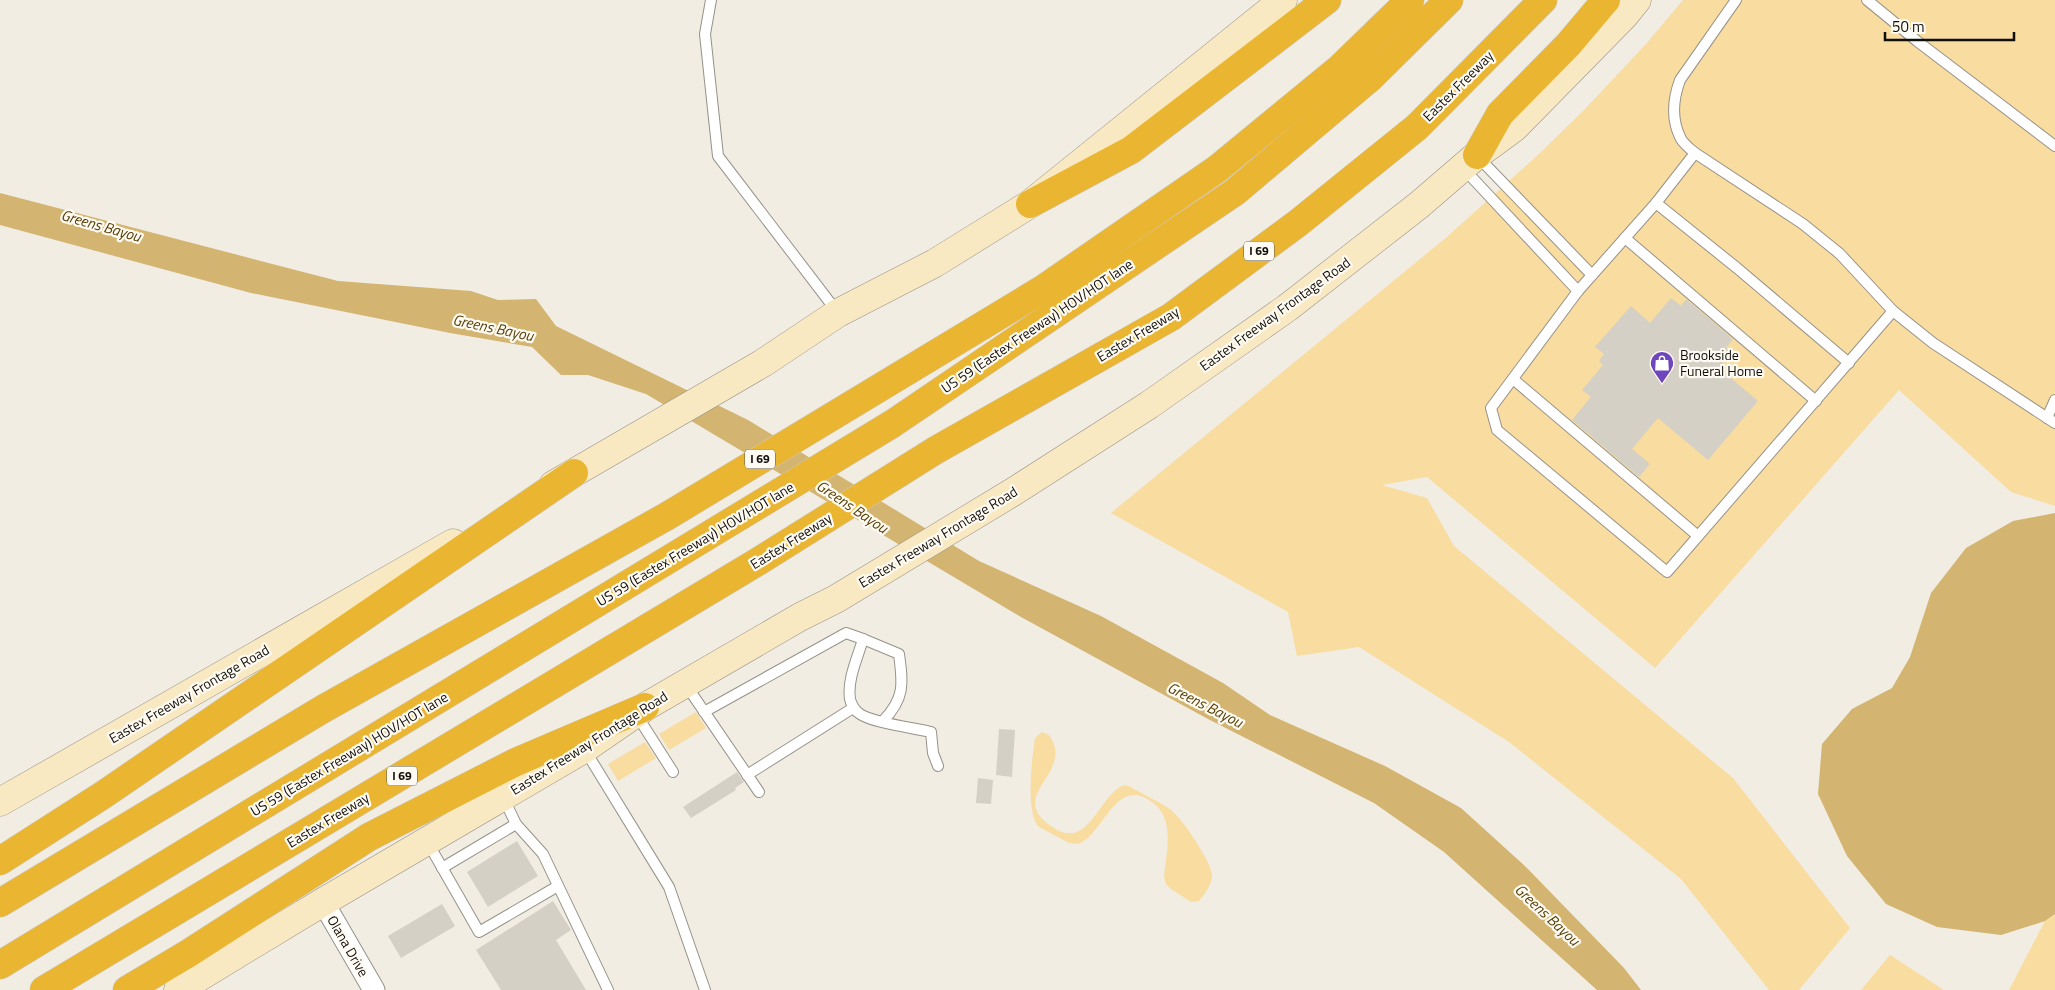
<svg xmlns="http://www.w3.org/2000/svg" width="2055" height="990" font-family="'Titillium Web',sans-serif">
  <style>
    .green { fill: #f8dca0 }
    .water { fill: #d3b470 }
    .building { fill: #d5d0c6 }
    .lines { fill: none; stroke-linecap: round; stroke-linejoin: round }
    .service-casing { stroke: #979289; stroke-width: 12 }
    .minor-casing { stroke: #979289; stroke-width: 23 }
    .secondary-casing { stroke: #979289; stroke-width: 29 }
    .motorway-casing { stroke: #cbcaca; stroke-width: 29 }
    .service { stroke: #fff; stroke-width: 10 }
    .minor { stroke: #fff; stroke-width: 21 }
    .secondary { stroke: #f9e9c2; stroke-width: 28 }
    .motorway { stroke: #eab632; stroke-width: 28 }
    .labels { text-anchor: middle; stroke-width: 4.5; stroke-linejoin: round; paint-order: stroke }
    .shield { fill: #fffbf2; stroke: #585651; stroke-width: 1 }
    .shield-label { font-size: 12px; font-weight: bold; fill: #110f0c }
    .street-label { font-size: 14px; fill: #110f0c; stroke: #fffbf2 }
    .poi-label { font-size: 14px; fill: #110f0c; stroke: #fffbf2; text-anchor: start }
    .water-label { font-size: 15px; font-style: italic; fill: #553f07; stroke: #fffbf2 }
  </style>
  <rect width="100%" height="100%" fill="#f2ede3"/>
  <g class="green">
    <path d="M1683,0H2055V506L2011,492L1899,390L1655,668L1427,477L1382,485L1427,498L1454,546L1733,778L1850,928L1799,990H1769L1681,879L1509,742L1359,647L1297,656L1288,612L1111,513L1448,236L1539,154L1585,109L1646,44Z"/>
    <path d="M696,712L706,728L669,750L659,734Z"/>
    <path d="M1042,732L1049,735C1077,774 1002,795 1054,828C1089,851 1100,793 1124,785L1131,787C1144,795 1159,801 1171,810C1182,818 1210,860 1212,874C1213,883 1205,894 1199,901L1191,902L1171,889L1166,884L1164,877C1166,853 1176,819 1152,802C1115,775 1104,835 1078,844L1069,843L1039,827C1025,813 1032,758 1035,738Z"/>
    <path d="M645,742L656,758L618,781L608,764Z"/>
    <path d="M2055,914V990H2009L2045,921Z"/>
    <path d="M1890,955L1944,990H1861Z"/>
  </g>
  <g class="water">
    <path d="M0,193L338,281L471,291L498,300L536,299L556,326L748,420L979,561L1101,616L1223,683L1270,715L1385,766L1461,808L1527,868L1624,968L1641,990H1597L1444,852L1374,803L1208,719L1021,617L646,394L588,375H561L532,347L450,333L251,293L0,225Z"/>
    <path d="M2055,513V914L2045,921L2001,935L1937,927L1886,904L1847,856L1818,794L1822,744L1852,709L1892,688L1910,657L1931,593L1966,548L2013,521Z"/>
  </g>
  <g class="building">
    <path d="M1671,298L1681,306L1686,299L1733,339L1726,348L1732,353L1719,368L1758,401L1708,460L1658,418L1632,449L1650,464L1639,477L1572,420L1591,397L1582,390L1603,365L1599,361L1604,354L1595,347L1631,306L1650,323Z"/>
    <path d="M999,729L1015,730L1012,777L996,775Z"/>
    <path d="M737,772L744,782L735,788L736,790L691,818L683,807Z"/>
    <path d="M978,778L993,780L991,804L976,803Z"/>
    <path d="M517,841L538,876L488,907L467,872Z"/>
    <path d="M553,901L571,930L556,940L586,990H501L476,950Z"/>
    <path d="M442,904L455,926L401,958L388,936Z"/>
  </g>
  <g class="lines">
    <g class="service-casing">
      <g id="service">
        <path d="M711,0L705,34L718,156L838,313"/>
        <path d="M1736,0L1680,80C1673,99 1671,120 1681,139C1684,144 1690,149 1695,153L1803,224L1840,254L1893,311L1933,343L2055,423"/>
        <path d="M1867,0L1917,41L2055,146"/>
        <path d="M1695,153L1656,203L1578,291L1491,408L1497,430L1667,572L1893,311"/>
        <path d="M1478,157L1592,275"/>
        <path d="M1463,168L1578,291"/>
        <path d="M1656,203L1737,268L1849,363"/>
        <path d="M1625,238L1816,401"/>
        <path d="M1513,379L1698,536"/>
        <path d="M2047,418L2055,400"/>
        <path d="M863,639L899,654C903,684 905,698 883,721"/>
        <path d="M686,685L759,792"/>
        <path d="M704,712L846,633L863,639C858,657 847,679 850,699C851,704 855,711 860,714C873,723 915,728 931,732L933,753L938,766"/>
        <path d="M636,714L673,772"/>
        <path d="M585,750L669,887L705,990"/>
        <path d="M747,775L853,708"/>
        <path d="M503,797L516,824L543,854L608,990"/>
        <path d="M428,843L479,932L558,886"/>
        <path d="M442,868L516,824"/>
      </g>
    </g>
    <g class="minor-casing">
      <path id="minor" d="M323,902L374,990"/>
    </g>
    <g class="secondary-casing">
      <g id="secondary">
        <path d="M553,485L763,363L838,313L935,263L1030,204L1283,0"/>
        <path d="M0,802L453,543"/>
        <path d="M178,990L323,902L584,749L645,707L800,617L836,599L1013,492L1149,405L1287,308L1419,205L1477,155L1514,128L1624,16L1637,0"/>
      </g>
    </g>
    <g class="motorway-casing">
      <g id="motorway">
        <path d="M1477,155L1500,114L1568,45L1606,0"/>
        <path d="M1030,204L1131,150L1327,0"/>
        <path d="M0,861L103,795L574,473"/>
        <path d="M0,903L323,709L669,515L1043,289L1217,169L1340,68L1410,0"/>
        <path d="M0,965L892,424L1235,192L1370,78L1449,0"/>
        <path d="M44,990L759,561L936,450L1171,317L1298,223L1417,127L1543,0"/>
        <path d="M127,990L189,953L369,837L516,762L645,707"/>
      </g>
    </g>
    <use href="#service" class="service"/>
    <use href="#minor" class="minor"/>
    <use href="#secondary" class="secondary"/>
    <use href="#motorway" class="motorway"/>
  </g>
  <defs>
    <g id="shop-pin" transform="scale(1.25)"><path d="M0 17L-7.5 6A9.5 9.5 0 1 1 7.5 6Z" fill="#6f45bd" stroke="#fffbf2"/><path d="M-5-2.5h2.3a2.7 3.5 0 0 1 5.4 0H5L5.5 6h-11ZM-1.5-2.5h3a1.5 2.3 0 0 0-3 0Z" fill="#fff"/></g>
  </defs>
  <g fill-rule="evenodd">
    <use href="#shop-pin" x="1662" y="363"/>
  </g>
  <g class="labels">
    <g class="shield">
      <rect x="1244" y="241.5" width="30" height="19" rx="4"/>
      <rect x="745" y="449.5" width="30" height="19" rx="4"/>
      <rect x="387" y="766.5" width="30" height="19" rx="4"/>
    </g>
    <g class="shield-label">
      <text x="1259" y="255">I 69</text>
      <text x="760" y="463">I 69</text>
      <text x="402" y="780">I 69</text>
    </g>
    <g class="street-label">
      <text transform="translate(1458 86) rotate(-45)" y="5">Eastex Freeway</text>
      <text transform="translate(1275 314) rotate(-36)" y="5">Eastex Freeway Frontage Road</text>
      <text transform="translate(1037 326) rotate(-34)" y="5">US 59 (Eastex Freeway) HOV/HOT lane</text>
      <text transform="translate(1138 334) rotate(-31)" y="5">Eastex Freeway</text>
      <text transform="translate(938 537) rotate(-31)" y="5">Eastex Freeway Frontage Road</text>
      <text transform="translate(791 541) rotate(-32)" y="5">Eastex Freeway</text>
      <text transform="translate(695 544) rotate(-31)" y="5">US 59 (Eastex Freeway) HOV/HOT lane</text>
      <text transform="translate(189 694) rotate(-30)" y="5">Eastex Freeway Frontage Road</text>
      <text transform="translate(589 743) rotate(-32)" y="5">Eastex Freeway Frontage Road</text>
      <text transform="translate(349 754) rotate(-31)" y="5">US 59 (Eastex Freeway) HOV/HOT lane</text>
      <text transform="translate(328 820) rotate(-31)" y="5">Eastex Freeway</text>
      <text transform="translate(348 946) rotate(60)" y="5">Olana Drive</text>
    </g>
    <g class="poi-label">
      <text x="1680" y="360">Brookside<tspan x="1680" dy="16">Funeral Home</tspan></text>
    </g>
    <g class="water-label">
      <text transform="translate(101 226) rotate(16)" y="5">Greens Bayou</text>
      <text transform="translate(493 328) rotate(12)" y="5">Greens Bayou</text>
      <text transform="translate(852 507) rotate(34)" y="5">Greens Bayou</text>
      <text transform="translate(1205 705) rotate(27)" y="5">Greens Bayou</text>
      <text transform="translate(1547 915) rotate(43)" y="5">Greens Bayou</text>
    </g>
  </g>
  <path d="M1885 32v8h129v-8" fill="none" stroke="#110f0c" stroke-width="2.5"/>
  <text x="1892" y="32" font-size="15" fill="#110f0c" stroke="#fffbf2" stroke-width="4" paint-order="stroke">50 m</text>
</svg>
